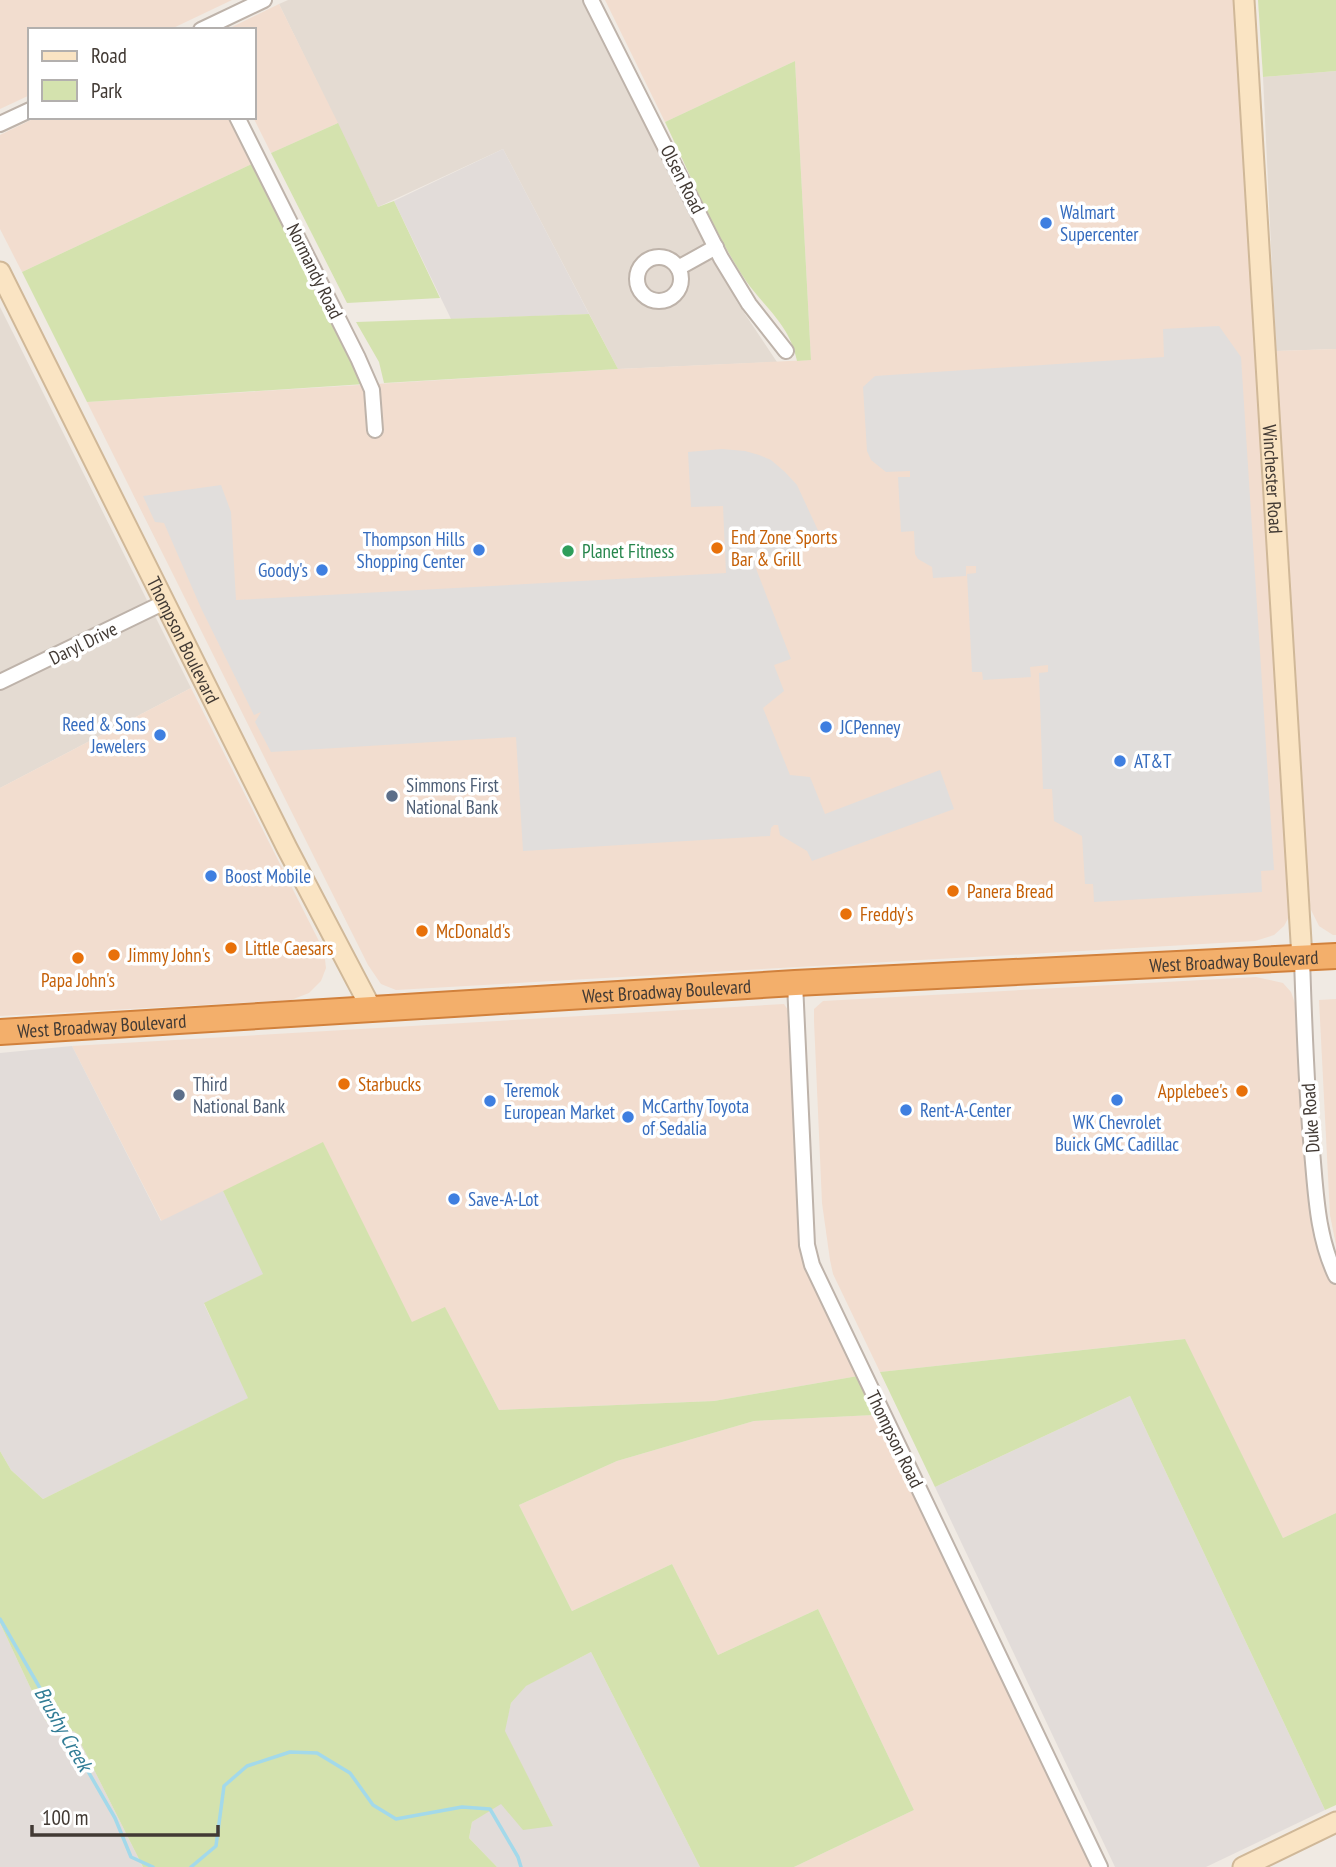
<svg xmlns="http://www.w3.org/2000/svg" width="1336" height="1867" font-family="'PT Sans Narrow',sans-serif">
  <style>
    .residential { fill: #e4dbd2 }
    .commercial { fill: #f2ddcf }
    .industrial { fill: #e2dcd9 }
    .green { fill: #d4e2ae }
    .parking { fill: #e1dedc }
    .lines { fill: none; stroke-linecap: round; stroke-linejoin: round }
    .stream { stroke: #a3d9ea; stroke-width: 3.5 }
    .street-casing { stroke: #beb3aa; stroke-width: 18 }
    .secondary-casing { stroke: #d0b898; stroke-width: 23 }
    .highway-casing { stroke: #d1813c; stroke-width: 28 }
    .street { stroke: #fff; stroke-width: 14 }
    .secondary { stroke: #fae4c3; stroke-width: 19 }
    .highway { stroke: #f3af6b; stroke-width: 24 }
    .shop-dot { fill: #3f7fe0; stroke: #fff; stroke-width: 2.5 }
    .food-dot { fill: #e8710a; stroke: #fff; stroke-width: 2.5 }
    .leisure-dot { fill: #2e9e5b; stroke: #fff; stroke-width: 2.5 }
    .service-dot { fill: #5c6f8a; stroke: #fff; stroke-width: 2.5 }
    .labels { text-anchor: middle; stroke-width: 7; stroke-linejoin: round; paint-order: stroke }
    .street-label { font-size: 19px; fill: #423a34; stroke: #fff }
    .shop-label { font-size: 19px; fill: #366cbe; stroke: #fff; text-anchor: start }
    .food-label { font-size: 19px; fill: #c56008; stroke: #fff; text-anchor: start }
    .leisure-label { font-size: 19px; fill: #27864d; stroke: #fff; text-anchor: start }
    .service-label { font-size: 19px; fill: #4e5e75; stroke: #fff; text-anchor: start }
    .water-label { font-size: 21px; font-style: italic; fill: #327d96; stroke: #fff }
  </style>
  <rect width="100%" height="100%" fill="#f0eae3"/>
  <g class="residential">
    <path d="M288,0H583L737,302L777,362L618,369L503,149L378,207L279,4Z"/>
    <path d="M1336,71V349L1276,351L1263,77Z"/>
    <path d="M0,307L191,688L0,788Z"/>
  </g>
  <g class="commercial">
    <path d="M0,0H232L169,30H30V95L0,109Z"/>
    <path d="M605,0H1235L1291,913L1284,926L1274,935L1255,941L396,990L381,984L368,965L87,402L618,369L811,360L795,61L665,122Z"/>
    <path d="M279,4L338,123L271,153L253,117L254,30H226Z"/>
    <path d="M37,117H236L258,161L22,272L0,229V135Z"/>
    <path d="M1336,349V935H1333L1319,926L1311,910L1307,891L1276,351Z"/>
    <path d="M191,688L324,951L326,968L321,981L309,993L291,1000L0,1016V788Z"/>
    <path d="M1256,977L1283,983L1291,992L1296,1006L1312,1224L1315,1240L1336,1284V1513L1283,1538L1184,1339L880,1372L833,1274L830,1260L822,1203L814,1021V1009L823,1001Z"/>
    <path d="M1336,999V1245L1330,1215L1319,1000Z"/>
    <path d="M784,1004L788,1010L804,1224L858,1376L714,1401L499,1410L445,1308L412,1323L323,1143L162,1222L72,1046Z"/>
    <path d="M874,1415L1038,1752L1091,1867H794L914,1810L818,1609L718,1655L672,1564L572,1611L519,1505L617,1461L754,1421Z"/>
  </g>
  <g class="industrial">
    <path d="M503,149L589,314L451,319L394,201Z"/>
    <path d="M72,1046L161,1221L223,1191L264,1274L204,1304L249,1398L43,1499L11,1470L0,1451V1053Z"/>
    <path d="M1130,1396L1325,1810L1206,1867H1115L935,1487Z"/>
    <path d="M0,1623L46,1721L75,1732L143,1867H0Z"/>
    <path d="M591,1652L700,1867H497L469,1838L472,1822L501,1803L553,1826L504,1731L511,1703L525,1686Z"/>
  </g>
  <g class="green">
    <path d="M1258,0H1336V71L1263,77Z"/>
    <path d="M795,61L811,360L797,361C790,325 766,309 746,281C715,235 689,172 665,122Z"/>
    <path d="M338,123L378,207L394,201L440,298L347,303L271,153Z"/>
    <path d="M258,161L365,384L87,402L22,272Z"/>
    <path d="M589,314L618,369L384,383L379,362L356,322Z"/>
    <path d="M323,1142L412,1322L445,1307L499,1410L714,1401L858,1376L874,1415L754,1421L617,1461L519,1505L572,1611L672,1564L718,1655L818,1609L914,1810L794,1867H700L591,1652L526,1686L511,1703L505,1731L553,1826L523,1830L501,1804L472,1822L469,1838L497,1867H143L75,1732L46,1721L0,1623V1451L11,1470L43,1499L248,1398L204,1303L263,1274L223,1191Z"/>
    <path d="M1185,1339L1283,1538L1336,1513V1805L1325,1810L1130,1396L935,1487L880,1372Z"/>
  </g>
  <g class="parking">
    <path d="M1219,326L1241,357L1274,870L1261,871L1262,892L1094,902L1093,884H1085L1082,836L1054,821L1052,789H1043L1039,673L1048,672V665L1030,667L1031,677L983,680L982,672H972L967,574L976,573V566H966V576L933,578L932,567L918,559L915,554L914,531L901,532L898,477H910V471L886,472L871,460L867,451L863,387L875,376L1164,357L1163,329Z"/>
    <path d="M722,449L745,451L759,455L771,460L785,472L797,485L822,539L755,566L791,659L774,665L784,691L763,708L790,775L810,777L825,814L940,770L954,809L812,861L807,851L780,835L778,825H774L771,828L770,836L523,851L516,737L271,752L255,722L261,712L254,715L201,608L164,523L155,522L143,496L221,485L231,512L236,600L726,573L723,506L691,507L688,452Z"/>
  </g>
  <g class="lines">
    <g class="stream">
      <path d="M0,1619L115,1818L131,1857L153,1867"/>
      <path d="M191,1867L216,1846L224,1786L247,1766L290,1752L317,1753L350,1773L373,1805L396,1819L462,1807L490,1809L518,1857L521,1867"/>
    </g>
    <g class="street-casing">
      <g id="street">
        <path d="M591,0L721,258L749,304L786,351"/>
        <path d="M201,30L264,0"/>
        <path d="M237,117L358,358L372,390L375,430"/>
        <path d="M0,124L30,110"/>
        <circle cx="659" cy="279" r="22"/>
        <path d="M678,268L716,247"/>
        <path d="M0,682L165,602"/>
        <path d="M1302,958C1304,1022 1306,1086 1312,1151C1316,1194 1317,1236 1336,1276"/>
        <path d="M795,983L807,1245L812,1265L1100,1867"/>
      </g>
    </g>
    <g class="secondary-casing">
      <g id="secondary">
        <path id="s1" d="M1244,0L1302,958"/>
        <path id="s2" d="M0,272L287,848L371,1008"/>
        <path d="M1243,1867L1336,1822"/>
      </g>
    </g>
    <g class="highway-casing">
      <g id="highway">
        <path id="s3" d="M0,1032L795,983L1336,956"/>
      </g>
    </g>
    <use href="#street" class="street"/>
    <use href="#secondary" class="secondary"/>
    <use href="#highway" class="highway"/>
  </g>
  <g class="shop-dot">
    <circle cx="1046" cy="223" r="7"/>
    <circle cx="479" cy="550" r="7"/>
    <circle cx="322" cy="570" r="7"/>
    <circle cx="826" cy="727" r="7"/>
    <circle cx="160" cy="735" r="7"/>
    <circle cx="1120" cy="761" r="7"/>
    <circle cx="211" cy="876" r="7"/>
    <circle cx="1117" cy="1100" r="7"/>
    <circle cx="490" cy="1101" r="7"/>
    <circle cx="906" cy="1110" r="7"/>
    <circle cx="628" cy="1117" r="7"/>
    <circle cx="454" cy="1199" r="7"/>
  </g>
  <g class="food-dot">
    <circle cx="717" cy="548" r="7"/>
    <circle cx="953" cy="891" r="7"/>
    <circle cx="846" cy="914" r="7"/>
    <circle cx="422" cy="931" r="7"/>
    <circle cx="231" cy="948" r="7"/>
    <circle cx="114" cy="955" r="7"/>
    <circle cx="78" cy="958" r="7"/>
    <circle cx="344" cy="1084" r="7"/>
    <circle cx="1242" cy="1091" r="7"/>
  </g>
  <circle class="leisure-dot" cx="568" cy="551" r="7"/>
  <g class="service-dot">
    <circle cx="392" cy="796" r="7"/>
    <circle cx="179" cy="1095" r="7"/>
  </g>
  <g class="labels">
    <g class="street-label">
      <text transform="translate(683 179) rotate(63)" y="7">Olsen Road</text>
      <text transform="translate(315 271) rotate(64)" y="7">Normandy Road</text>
      <text dy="7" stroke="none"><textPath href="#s1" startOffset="480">Winchester Road</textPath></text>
      <text dy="7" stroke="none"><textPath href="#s2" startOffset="411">Thompson Boulevard</textPath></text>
      <text transform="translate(83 643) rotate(-26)" y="7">Daryl Drive</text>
      <text dy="7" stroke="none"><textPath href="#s3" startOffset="1236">West Broadway Boulevard</textPath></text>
      <text dy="7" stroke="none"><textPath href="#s3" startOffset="668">West Broadway Boulevard</textPath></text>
      <text dy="7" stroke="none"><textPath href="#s3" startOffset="102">West Broadway Boulevard</textPath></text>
      <text transform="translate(1310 1118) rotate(-94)" y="7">Duke Road</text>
      <text transform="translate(895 1439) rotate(64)" y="7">Thompson Road</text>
    </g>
    <g class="shop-label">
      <text x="1060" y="219">Walmart<tspan x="1060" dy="22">Supercenter</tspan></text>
      <text x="465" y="546" text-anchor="end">Thompson Hills<tspan x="465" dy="22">Shopping Center</tspan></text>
      <text x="308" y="577" text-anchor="end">Goody's</text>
      <text x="146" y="731" text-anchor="end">Reed &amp; Sons<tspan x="146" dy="22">Jewelers</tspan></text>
      <text x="840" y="734">JCPenney</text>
      <text x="1134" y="768">AT&amp;T</text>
      <text x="225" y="883">Boost Mobile</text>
      <text x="504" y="1097">Teremok<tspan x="504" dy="22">European Market</tspan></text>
      <text x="642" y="1113">McCarthy Toyota<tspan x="642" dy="22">of Sedalia</tspan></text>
      <text x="920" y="1117">Rent-A-Center</text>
      <text x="1117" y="1129" text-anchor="middle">WK Chevrolet<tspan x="1117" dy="22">Buick GMC Cadillac</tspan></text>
      <text x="468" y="1206">Save-A-Lot</text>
    </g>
    <g class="food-label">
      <text x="731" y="544">End Zone Sports<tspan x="731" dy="22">Bar &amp; Grill</tspan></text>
      <text x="967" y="898">Panera Bread</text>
      <text x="860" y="921">Freddy's</text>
      <text x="436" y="938">McDonald's</text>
      <text x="245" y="955">Little Caesars</text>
      <text x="128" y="962">Jimmy John's</text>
      <text x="78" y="987" text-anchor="middle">Papa John's</text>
      <text x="358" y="1091">Starbucks</text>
      <text x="1228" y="1098" text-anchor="end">Applebee's</text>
    </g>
    <g class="leisure-label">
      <text x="582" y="558">Planet Fitness</text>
    </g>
    <g class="service-label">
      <text x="406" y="792">Simmons First<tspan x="406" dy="22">National Bank</tspan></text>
      <text x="193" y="1091">Third<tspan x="193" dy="22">National Bank</tspan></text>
    </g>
    <g class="water-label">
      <text transform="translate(63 1729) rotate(60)" y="7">Brushy Creek</text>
    </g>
  </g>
  <rect x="28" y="28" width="228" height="91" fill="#ffffff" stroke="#b3b0ae" stroke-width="2"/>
  <rect x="42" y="51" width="35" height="10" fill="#fae4c3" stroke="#b3b0ae" stroke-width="2"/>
  <text x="91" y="63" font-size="21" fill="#423a34">Road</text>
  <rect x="42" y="80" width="35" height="21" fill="#d4e2ae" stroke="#b3b0ae" stroke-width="2"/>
  <text x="91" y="98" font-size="21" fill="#423a34">Park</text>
  <path d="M32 1825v10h186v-10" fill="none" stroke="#423a34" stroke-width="3.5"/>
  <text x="42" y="1825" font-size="21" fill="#423a34" stroke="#ffffff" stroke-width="5" paint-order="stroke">100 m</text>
</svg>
